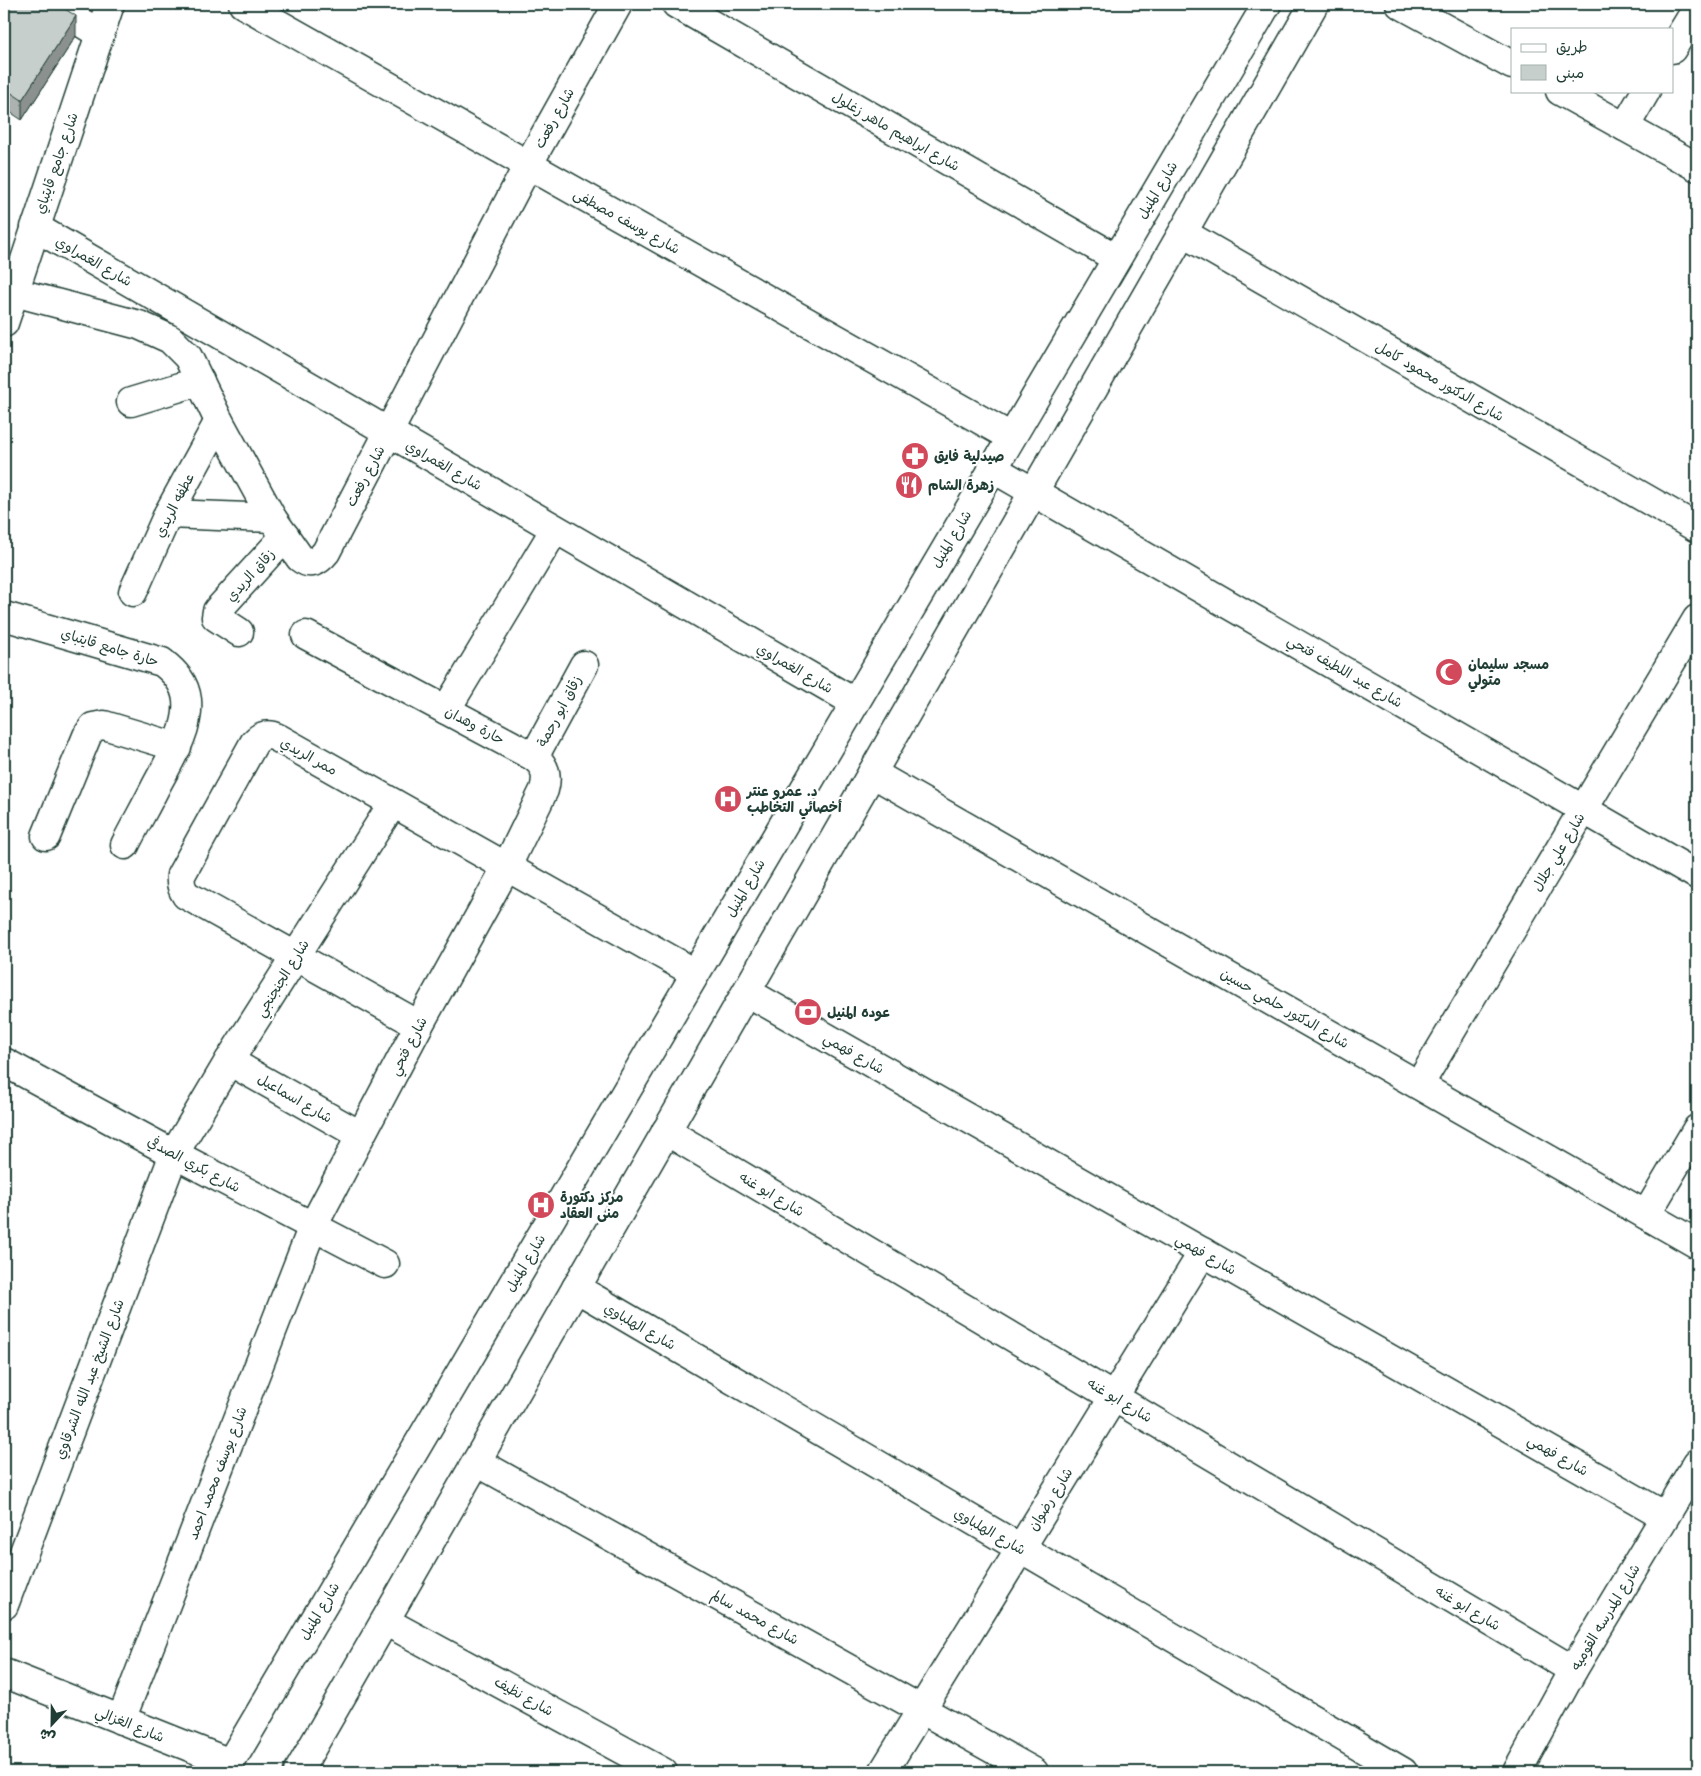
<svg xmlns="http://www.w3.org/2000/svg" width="1701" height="1776" font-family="'Playpen Sans','Playpen Sans Arabic',sans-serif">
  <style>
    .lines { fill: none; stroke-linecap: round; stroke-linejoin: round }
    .street-casing { stroke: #1f3d34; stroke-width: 31 }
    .secondary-casing { stroke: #1f3d34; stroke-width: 31 }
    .street { stroke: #fff; stroke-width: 28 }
    .secondary { stroke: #fff; stroke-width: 28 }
    .wall { fill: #abb2af; stroke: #1f3d34 }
    .shaded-wall { fill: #8b918f; stroke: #1f3d34 }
    .building { fill: #c7cfcc; stroke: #1f3d34 }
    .labels { text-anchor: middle; stroke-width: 4.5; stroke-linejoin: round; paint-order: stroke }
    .street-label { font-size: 14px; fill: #1f3d34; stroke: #fff }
    .poi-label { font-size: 14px; font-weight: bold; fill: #1f3d34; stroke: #fff; text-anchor: start }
  </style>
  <rect width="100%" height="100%" fill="#fff"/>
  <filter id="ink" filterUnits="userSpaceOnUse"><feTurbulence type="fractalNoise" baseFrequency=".02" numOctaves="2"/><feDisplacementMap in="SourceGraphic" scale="10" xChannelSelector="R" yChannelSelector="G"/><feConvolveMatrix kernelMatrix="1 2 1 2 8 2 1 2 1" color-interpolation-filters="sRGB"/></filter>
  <g filter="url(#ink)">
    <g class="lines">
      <g class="street-casing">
        <g id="street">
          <path d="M51,4L100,34"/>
          <path d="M243,4L1011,437"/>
          <path d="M676,4L1116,258"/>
          <path d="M1400,4L1512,65"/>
          <path d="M1672,49L1697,8"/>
          <path d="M1560,91L1697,167"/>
          <path d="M1625,127L1646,91"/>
          <path d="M35,227L854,702"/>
          <path d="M1183,233L1697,528"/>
          <path d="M14,292L139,325L170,339L188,357L219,421L272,518L300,558C310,566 318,562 326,552L528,165L618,4"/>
          <path d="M4,323L110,4"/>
          <path d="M131,402L200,381"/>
          <path d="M992,468L1697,875"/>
          <path d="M168,514L272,518"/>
          <path d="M133,592L168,514L219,421"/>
          <path d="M4,616L162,662C175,672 185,683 187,700C190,730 169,761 156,786C146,806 135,825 125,845"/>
          <path d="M239,632L216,617L217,611L285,536"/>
          <path d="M446,710L555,529"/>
          <path d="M534,757L584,665"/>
          <path d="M872,773L1697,1244"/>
          <path d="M46,836L87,736L93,727L104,725L177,747"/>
          <path d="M747,992L1665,1516"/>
          <path d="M419,1025L186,895C181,888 180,883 181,875L254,743C261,735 268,733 278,738L695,973"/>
          <path d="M229,1061L360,1135"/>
          <path d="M4,1062L174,1154L385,1264"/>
          <path d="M1419,1085L1697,619"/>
          <path d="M666,1131L1573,1670"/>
          <path d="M1646,1215L1697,1129"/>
          <path d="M576,1288L1403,1772"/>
          <path d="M477,1462L1034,1772"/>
          <path d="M4,1605L174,1154L229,1061L393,803"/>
          <path d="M385,1621L663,1772"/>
          <path d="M4,1673L230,1763"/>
          <path d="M121,1720L313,1226L419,1025L506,868L544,790C548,776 546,766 534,757L306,635"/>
          <path d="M883,1772L1203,1252"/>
          <path d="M1517,1772L1573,1670L1697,1463"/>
        </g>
      </g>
      <g class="secondary-casing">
        <g id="secondary">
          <path d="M225,1772L1267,4"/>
          <path d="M298,1772L1314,4"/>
        </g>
      </g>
      <use href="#street" class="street"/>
      <use href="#secondary" class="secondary"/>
    </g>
    <path class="wall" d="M4,4L76,36L22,120L4,108Z"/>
    <path class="shaded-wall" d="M76,16V36L22,120V100Z"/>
    <path class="building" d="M4,4H57L76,16L22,100L4,88Z"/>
  </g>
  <defs>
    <g id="pharmacy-disc" transform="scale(1.4375)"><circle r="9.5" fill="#d1495b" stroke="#fff"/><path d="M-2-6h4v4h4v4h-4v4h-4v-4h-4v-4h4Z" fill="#fff"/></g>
    <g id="restaurant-disc" transform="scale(1.4375)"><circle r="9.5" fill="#d1495b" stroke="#fff"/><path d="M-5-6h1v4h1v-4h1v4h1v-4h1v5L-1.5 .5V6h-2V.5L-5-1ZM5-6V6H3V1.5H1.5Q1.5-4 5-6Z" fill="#fff"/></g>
    <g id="mosque-disc" transform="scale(1.4375)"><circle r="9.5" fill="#d1495b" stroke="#fff"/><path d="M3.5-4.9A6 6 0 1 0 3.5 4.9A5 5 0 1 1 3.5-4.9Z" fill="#fff"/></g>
    <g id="hospital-disc" transform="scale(1.4375)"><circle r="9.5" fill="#d1495b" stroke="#fff"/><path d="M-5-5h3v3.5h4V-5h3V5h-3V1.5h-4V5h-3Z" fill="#fff"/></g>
    <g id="bank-disc" transform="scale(1.4375)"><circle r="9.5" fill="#d1495b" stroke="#fff"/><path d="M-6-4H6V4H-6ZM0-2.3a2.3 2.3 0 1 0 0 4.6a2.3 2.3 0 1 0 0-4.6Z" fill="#fff"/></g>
  </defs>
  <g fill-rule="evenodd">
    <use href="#pharmacy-disc" x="915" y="456"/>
    <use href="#restaurant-disc" x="909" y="485"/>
    <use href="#mosque-disc" x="1449" y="672"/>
    <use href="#hospital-disc" x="728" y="799"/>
    <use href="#bank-disc" x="808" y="1012"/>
    <use href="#hospital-disc" x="541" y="1205"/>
  </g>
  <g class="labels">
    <g class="street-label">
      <text transform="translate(554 118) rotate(-61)" y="5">شارع رفعت</text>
      <text transform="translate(896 131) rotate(30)" y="5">شارع ابراهيم ماهر زغلول</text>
      <text transform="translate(56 163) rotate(-71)" y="5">شارع جامع قايتباي</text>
      <text transform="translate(1157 190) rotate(-59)" y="5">شارع المنيل</text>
      <text transform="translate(627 221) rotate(29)" y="5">شارع يوسف مصطفى</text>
      <text transform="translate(94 261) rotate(30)" y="5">شارع الغمراوي</text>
      <text transform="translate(1440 381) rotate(30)" y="5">شارع الدكتور محمود كامل</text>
      <text transform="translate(444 465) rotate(30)" y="5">شارع الغمراوي</text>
      <text transform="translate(365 476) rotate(-62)" y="5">شارع رفعت</text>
      <text transform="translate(174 505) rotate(-63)" y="5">عطفه الريدي</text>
      <text transform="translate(951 539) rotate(-59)" y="5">شارع المنيل</text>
      <text transform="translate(250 575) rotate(-48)" y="5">زقاق الريدي</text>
      <text transform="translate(110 647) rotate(17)" y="5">حارة جامع قايتباي</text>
      <text transform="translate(795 668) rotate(30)" y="5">شارع الغمراوي</text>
      <text transform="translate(1345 671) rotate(30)" y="5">شارع عبد اللطيف فتحي</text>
      <text transform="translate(559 711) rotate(-62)" y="5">زقاق ابو رحمة</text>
      <text transform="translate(475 725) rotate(28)" y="5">حارة وهدان</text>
      <text transform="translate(309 756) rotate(29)" y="5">ممر الريدي</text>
      <text transform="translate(1558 852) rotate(-59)" y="5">شارع علي جلال</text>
      <text transform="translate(745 888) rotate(-60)" y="5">شارع المنيل</text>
      <text transform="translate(282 978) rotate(-58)" y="5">شارع الجنجنجي</text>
      <text transform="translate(1285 1008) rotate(30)" y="5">شارع الدكتور حلمي حسين</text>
      <text transform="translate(408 1046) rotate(-62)" y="5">شارع فتحي</text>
      <text transform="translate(854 1053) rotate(30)" y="5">شارع فهمي</text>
      <text transform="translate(295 1098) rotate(30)" y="5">شارع اسماعيل</text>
      <text transform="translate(194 1164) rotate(28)" y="5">شارع بكري الصدفي</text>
      <text transform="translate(772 1194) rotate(31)" y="5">شارع ابو غنه</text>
      <text transform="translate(1206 1254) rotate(30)" y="5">شارع فهمي</text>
      <text transform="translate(525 1263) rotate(-59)" y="5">شارع المنيل</text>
      <text transform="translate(640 1326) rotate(30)" y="5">شارع الهلباوي</text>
      <text transform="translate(89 1379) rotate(-69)" y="5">شارع الشيخ عبد الله الشرقاوي</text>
      <text transform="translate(1120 1400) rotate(31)" y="5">شارع ابو غنه</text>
      <text transform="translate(1558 1455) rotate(30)" y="5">شارع فهمي</text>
      <text transform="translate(217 1473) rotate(-69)" y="5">شارع يوسف محمد احمد</text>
      <text transform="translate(1050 1499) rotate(-58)" y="5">شارع رضوان</text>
      <text transform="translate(990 1531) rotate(30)" y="5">شارع الهلباوي</text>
      <text transform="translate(1468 1608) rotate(31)" y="5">شارع ابو غنه</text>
      <text transform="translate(319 1611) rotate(-59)" y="5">شارع المنيل</text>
      <text transform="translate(755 1617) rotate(29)" y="5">شارع محمد سالم</text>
      <text transform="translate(1605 1617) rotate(-59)" y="5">شارع المدرسه القوميه</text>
      <text transform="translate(524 1696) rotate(29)" y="5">شارع نظيف</text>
      <text transform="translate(130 1724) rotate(22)" y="5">شارع الغزالي</text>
    </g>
    <g class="poi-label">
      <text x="934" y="461">صيدلية فايق</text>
      <text x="928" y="490">زهرة الشام</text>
      <text x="1468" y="669">مسجد سليمان<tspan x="1468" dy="16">متولي</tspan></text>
      <text x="747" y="796">د. عمرو عنتر<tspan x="747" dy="16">أخصائي التخاطب</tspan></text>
      <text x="827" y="1017">عوده المنيل</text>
      <text x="560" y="1202">مركز دكتورة<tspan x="560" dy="16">منى العقاد</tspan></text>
    </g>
  </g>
  <rect width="1701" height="1776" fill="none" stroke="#fff" stroke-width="20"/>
  <rect x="10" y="10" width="1681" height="1756" fill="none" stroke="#1f3d34" stroke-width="2" filter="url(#ink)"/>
  <rect x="1511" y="28" width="162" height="65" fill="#ffffff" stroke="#a5b1ae"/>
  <rect x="1521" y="44" width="25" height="8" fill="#ffffff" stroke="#a5b1ae"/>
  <text x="1556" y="52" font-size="15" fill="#1f3d34">طريق</text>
  <rect x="1521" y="65" width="25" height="15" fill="#c7cfcc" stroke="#a5b1ae"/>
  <text x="1556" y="78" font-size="15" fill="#1f3d34">مبنى</text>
  <g transform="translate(52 1724) rotate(202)" stroke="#ffffff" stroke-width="4" paint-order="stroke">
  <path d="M0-4L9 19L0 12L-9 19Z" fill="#1f3d34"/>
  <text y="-8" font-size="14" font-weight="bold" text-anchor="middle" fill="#1f3d34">ش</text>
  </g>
</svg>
